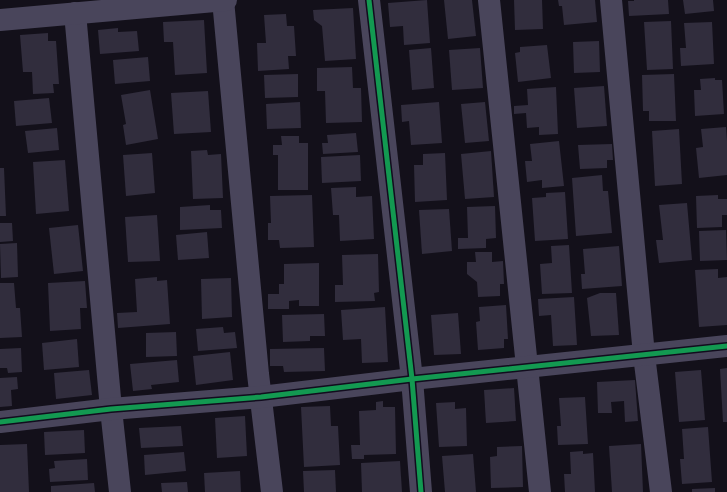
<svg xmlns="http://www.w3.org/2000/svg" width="727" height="492" font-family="Overpass,sans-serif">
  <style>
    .building { fill: #312d3d }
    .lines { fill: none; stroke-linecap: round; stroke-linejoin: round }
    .minor { stroke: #49455b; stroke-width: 22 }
    .cycleway-casing { stroke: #120c1e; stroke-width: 8 }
    .cycleway { stroke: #139951; stroke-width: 5 }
  </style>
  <rect width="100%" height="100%" fill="#13101a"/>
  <g class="building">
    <path d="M427,0L430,43L404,45L403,26L390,27L388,3Z"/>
    <path d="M444,0H472L476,36L448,39Z"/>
    <path d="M514,0H542L543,29L515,30Z"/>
    <path d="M558,0H595L597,22L564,25L562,6H559Z"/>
    <path d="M634,0H668L669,14L629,16L628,1H634Z"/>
    <path d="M683,0H713L714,11L685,14Z"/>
    <path d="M353,8L356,59L325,61L322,26L314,20L313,10Z"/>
    <path d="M286,14L287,26H294L296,56H288L289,69L258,71L257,43H266L264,15Z"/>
    <path d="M204,20L207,73L175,75L173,42H164L163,22Z"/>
    <path d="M671,21L673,69L647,70L644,22Z"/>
    <path d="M712,22L714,64L681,66L680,48H686L684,23Z"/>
    <path d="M118,28V32L137,31L139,51L100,54L98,30Z"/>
    <path d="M48,33V41H56L59,84H53L54,93L33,94L32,72H23L20,35Z"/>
    <path d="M599,41L600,72L574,73L573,42Z"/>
    <path d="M547,45L551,78L518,82L515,53L520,52V47Z"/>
    <path d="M431,48L434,88L412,90L409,50Z"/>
    <path d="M480,48L483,88L452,90L449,50Z"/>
    <path d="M148,57L150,81L115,84L113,60Z"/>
    <path d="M352,67L353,88H361L362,122L326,123L325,91H317V68Z"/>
    <path d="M298,74V97L265,98L264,75Z"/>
    <path d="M674,74L676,121H649V111H643L642,75Z"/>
    <path d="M715,78V80H722L724,114L695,116L694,90H701L700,79Z"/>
    <path d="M604,86L607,126L577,128L574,88Z"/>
    <path d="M556,87L558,134L539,135V127L527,128L526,113L514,114V106L528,105L527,89Z"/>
    <path d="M150,90L158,139L126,145L123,125L126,124L121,95Z"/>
    <path d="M208,91L211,132L174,134L171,93Z"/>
    <path d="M49,98L52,123L16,126L14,101Z"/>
    <path d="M300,102L301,128L267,129L266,104Z"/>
    <path d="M439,102L442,143L411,145L409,121L402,122L401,105Z"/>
    <path d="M485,102L489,141L465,143L461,104Z"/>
    <path d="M726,127L727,141V175L699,178L696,148L703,147L701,129Z"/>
    <path d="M57,128L59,150L28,153L25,131Z"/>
    <path d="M679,129L682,184L655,186L652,131Z"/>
    <path d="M356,133L358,152L323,154L322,143H328L327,135Z"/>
    <path d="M281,136H299V143H308V190H278V155H273V145H282Z"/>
    <path d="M559,141L564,186L542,188V180L527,182L525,161H532L530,144Z"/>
    <path d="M612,144L613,160H607V168L580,169L578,145Z"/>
    <path d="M207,150L208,155L221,154L223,198L193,199L191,151Z"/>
    <path d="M491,151L494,197L465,199L461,154Z"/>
    <path d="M152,153L155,193L126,196L123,155Z"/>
    <path d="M445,153L447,200L415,202L414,165H423V154Z"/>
    <path d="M360,155L361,181L322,183L321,157Z"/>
    <path d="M65,160L69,211L36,214L33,162Z"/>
    <path d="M0,168H4L6,216H0Z"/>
    <path d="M602,175L603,191H608L612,233L576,236L572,178Z"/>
    <path d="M356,187V197L372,196L374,239L340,241L339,215H333L331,188Z"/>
    <path d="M565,192L568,239L535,241L532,198L546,197V193Z"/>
    <path d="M312,195L314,247L280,248L279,240H268V223H271L270,196Z"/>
    <path d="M718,195V199H727V215H722V227L697,228L696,196Z"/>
    <path d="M687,203L692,260L659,263L656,240H663L659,205Z"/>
    <path d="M210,205V210H221L222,228L180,230V207Z"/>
    <path d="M495,206L496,238L486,239V248L458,249V238H468L467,207Z"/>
    <path d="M449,209L452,251L422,254L419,210Z"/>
    <path d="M157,215L160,261L128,262L125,217Z"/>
    <path d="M0,223H12L13,241L0,242Z"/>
    <path d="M78,225L83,271L54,274L49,228Z"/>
    <path d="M726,230L727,260L700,261L699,231Z"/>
    <path d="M207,232L209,258L178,260L176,235Z"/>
    <path d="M17,243L18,277L1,278L0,244Z"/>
    <path d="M569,245L572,293L542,294L540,264L552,263L551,246Z"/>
    <path d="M619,246L622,286L582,289L581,274H585L583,249Z"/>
    <path d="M475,252H492V262L503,261L504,284H500V296L478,297L477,282L467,274V262H476Z"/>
    <path d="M378,254L379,292L374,293L375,301L335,302V285H343L342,255Z"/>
    <path d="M319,263V306H299V300L289,301V309H268V294H279V284H284V264Z"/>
    <path d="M718,269V278L727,277V325L699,327L695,270Z"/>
    <path d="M157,277V281L167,280L170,324L118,328L117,313L137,312L135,279Z"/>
    <path d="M231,278L232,317L202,319L201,279Z"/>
    <path d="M85,281L87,308H80L81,329L50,331L48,283Z"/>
    <path d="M0,283H14L16,308H20L22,337L0,338Z"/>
    <path d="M600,293H616L619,335L591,336L587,298Z"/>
    <path d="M574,297L577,345L553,346L551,315L539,316L538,299Z"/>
    <path d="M506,305L508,339H504V348L478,350L476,322L480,321L479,307Z"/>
    <path d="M385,307L388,362L362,363L361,339L343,340L341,310Z"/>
    <path d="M458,313L461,354L434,355L431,315Z"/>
    <path d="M324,314L325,336H310V341L283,342L282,315Z"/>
    <path d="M223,327L224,333L235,332L237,348L198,351L196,329Z"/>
    <path d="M176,332L177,356L146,357V333Z"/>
    <path d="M77,339L79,367L44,370L42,343Z"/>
    <path d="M21,348L22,372L8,373L7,368H0V349Z"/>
    <path d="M324,348L325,371L284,372L283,366H270V349Z"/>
    <path d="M230,352L233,380L196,385L193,356Z"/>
    <path d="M177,360L179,382L151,385L152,389L133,391L130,364Z"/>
    <path d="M727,368V422H723L720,369Z"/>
    <path d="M89,370L92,395L56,399L54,373Z"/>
    <path d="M701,370L705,420L679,422L675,372Z"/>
    <path d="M17,377L18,389L11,390L12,406L0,407V378Z"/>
    <path d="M635,380L638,421L625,422L624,401L611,402L612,413H598L597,382Z"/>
    <path d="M514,388L516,421L486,423L484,390Z"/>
    <path d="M585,397L588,444L558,445L557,426H561L559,398Z"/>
    <path d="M383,401V407H395L396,454L364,455V459H352L351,445H360L359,411L376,410V402Z"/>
    <path d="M455,402V409L466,408L467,446L439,447L436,403Z"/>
    <path d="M330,406L331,426H338L340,465L304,467L301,407Z"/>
    <path d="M245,416L247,456L217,458L215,418Z"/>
    <path d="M181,426L183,446L141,448L139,428Z"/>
    <path d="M708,427L712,482L682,484L680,459H684L682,429Z"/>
    <path d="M84,430L85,453L45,455L44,432Z"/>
    <path d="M27,444L29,492H0V445Z"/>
    <path d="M641,444L643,492H612L609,446Z"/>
    <path d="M522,446L523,487L491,488L490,457L497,456V447Z"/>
    <path d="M583,451V454L593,453L595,492H565L564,474H571L570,452Z"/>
    <path d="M184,452L186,471L145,475L144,455Z"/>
    <path d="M473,454L476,492H445L442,456Z"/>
    <path d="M87,459L88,480L50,482L49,469L55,468L54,461Z"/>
    <path d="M400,461L402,492H362L361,463Z"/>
    <path d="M335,470L336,492H304L303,471Z"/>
    <path d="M240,471L241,492H205L204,473Z"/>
    <path d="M187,482L188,492H162L161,483Z"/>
    <path d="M94,483L95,492H51V486Z"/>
    <path d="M715,488V492H692V489Z"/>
  </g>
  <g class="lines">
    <g class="minor">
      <path d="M223,0L258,374L272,492"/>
      <path d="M369,0L412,379L421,492"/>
      <path d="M489,0L540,492"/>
      <path d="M611,0L644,355L661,492"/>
      <path d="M75,13L111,409L120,492"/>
      <path d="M0,20L226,0"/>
      <path d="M0,422L111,409L261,397L412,379L727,346"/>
    </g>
    <g class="cycleway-casing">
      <g id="cycleway">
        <path d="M369,0L412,379L421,492"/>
        <path d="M0,422L111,409L261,397L412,379L727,346"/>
      </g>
    </g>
    <use href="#cycleway" class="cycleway"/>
  </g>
</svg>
